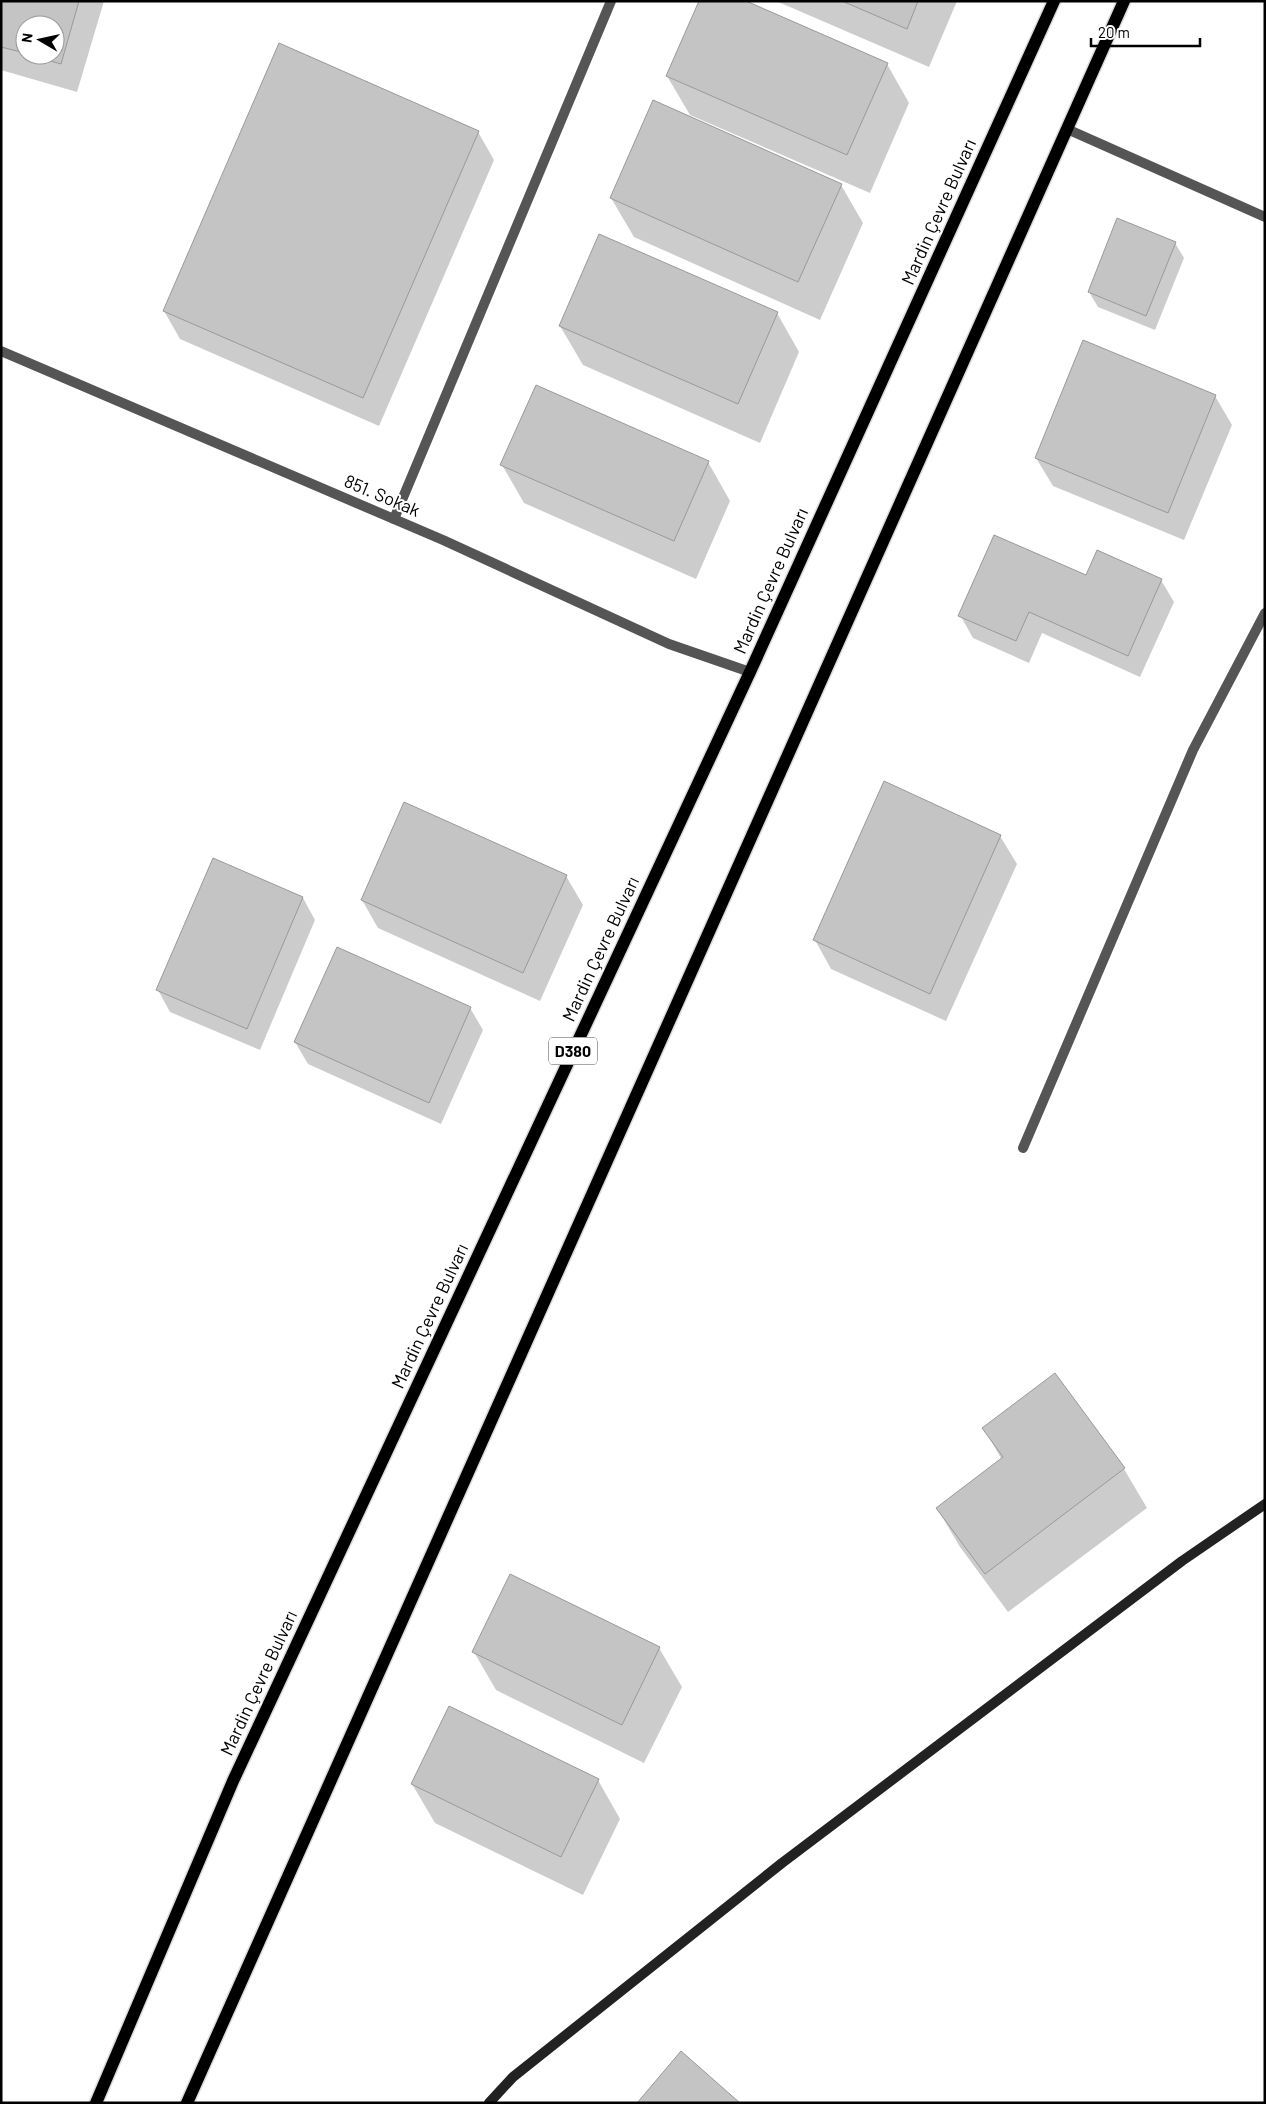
<svg xmlns="http://www.w3.org/2000/svg" width="1266" height="2104" font-family="Barlow,sans-serif">
  <style>
    .shadow { fill: #0003; fill-rule: evenodd }
    .building { fill: #c4c4c4; stroke: #999 }
    .lines { fill: none; stroke-linecap: round; stroke-linejoin: round }
    .primary-casing { stroke: #dbdbdb; stroke-width: 15 }
    .minor { stroke: #555; stroke-width: 10 }
    .secondary { stroke: #222; stroke-width: 10 }
    .primary { stroke: #000; stroke-width: 12 }
    .labels { text-anchor: middle; stroke-width: 4; stroke-linejoin: round; paint-order: stroke }
    .shield { fill: #fff; stroke: #4c4c4c; stroke-width: 1 }
    .shield-label { font-size: 16px; font-weight: bold; fill: #000 }
    .street-label { font-size: 18px; fill: #000; stroke: #fff }
  </style>
  <rect width="100%" height="100%" fill="#fff"/>
  <g class="shadow">
    <path d="M1,1H104L77,92L1,70ZM25,25H55V55H25Z"/>
    <path d="M776,1H957L929,67Z"/>
    <path d="M887,64L909,103L870,193L690,115L667,76Z"/>
    <path d="M478,132L494,160L379,426L180,339L164,311Z"/>
    <path d="M841,185L863,223L820,320L634,237L611,198Z"/>
    <path d="M1175,243L1184,258L1155,330L1098,307L1089,292Z"/>
    <path d="M777,313L799,352L760,443L583,365L560,326Z"/>
    <path d="M1215,396L1232,425L1184,540L1053,486L1036,458Z"/>
    <path d="M708,462L730,501L696,579L524,503L502,465Z"/>
    <path d="M1086,577L1161,580L1174,602L1140,677L1042,633L1029,663L973,638L960,615Z"/>
    <path d="M1000,836L1017,864L946,1021L831,969L815,940Z"/>
    <path d="M213,860L303,898L315,920L260,1050L170,1012L158,990Z"/>
    <path d="M566,876L583,905L540,1001L378,928L362,900Z"/>
    <path d="M470,1008L483,1030L441,1124L308,1064L295,1042Z"/>
    <path d="M1054,1375L1124,1469L1147,1508L1008,1612L960,1547L937,1508L1002,1460L984,1428Z"/>
    <path d="M659,1648L682,1687L644,1763L496,1690L474,1652Z"/>
    <path d="M598,1780L620,1819L583,1895L435,1823L412,1784Z"/>
  </g>
  <g class="building">
    <path d="M1,1H79L61,64L30,55H55V25H25V53L1,47Z"/>
    <path d="M699,1H746L888,63L847,155L666,76Z"/>
    <path d="M842,1H918L907,29Z"/>
    <path d="M279,43L479,131L363,398L163,311Z"/>
    <path d="M653,100L842,184L798,282L610,198Z"/>
    <path d="M1117,218L1176,242L1146,316L1088,292Z"/>
    <path d="M599,234L778,312L738,404L559,326Z"/>
    <path d="M1083,340L1216,395L1168,513L1035,458Z"/>
    <path d="M536,385L709,461L674,541L500,465Z"/>
    <path d="M994,535L1086,575L1097,550L1162,579L1128,656L1029,612L1016,641L958,616Z"/>
    <path d="M884,781L1001,835L930,994L813,940Z"/>
    <path d="M404,802L567,875L523,973L361,900Z"/>
    <path d="M213,858L303,897L247,1029L156,990Z"/>
    <path d="M337,947L471,1007L429,1103L294,1042Z"/>
    <path d="M1055,1373L1125,1468L985,1574L936,1508L1003,1457L982,1428Z"/>
    <path d="M510,1574L660,1647L622,1725L472,1652Z"/>
    <path d="M449,1706L599,1779L561,1857L411,1784Z"/>
    <path d="M681,2051L740,2103H637Z"/>
  </g>
  <g class="lines">
    <g class="primary-casing">
      <g id="primary">
        <path d="M96,2103L233,1781L750,672L1054,1"/>
        <path d="M187,2103L1124,1"/>
      </g>
    </g>
    <g class="minor">
      <path d="M1067,129L1265,217"/>
      <path d="M1,351L443,540L669,644L750,672"/>
      <path d="M394,519L611,1"/>
      <path d="M1023,1148L1193,750L1265,613"/>
    </g>
    <path class="secondary" d="M489,2103L513,2077L782,1863L1182,1561L1265,1504"/>
    <use href="#primary" class="primary"/>
  </g>
  <g class="labels">
    <rect class="shield" x="549" y="1037.5" width="48" height="27" rx="4"/>
    <g class="shield-label">
      <text x="573" y="1057">D380</text>
    </g>
    <g class="street-label">
      <text transform="translate(939 212) rotate(-66)" y="6">Mardin Çevre Bulvarı</text>
      <text transform="translate(382 496) rotate(23)" y="6">851. Sokak</text>
      <text transform="translate(771 581) rotate(-66)" y="6">Mardin Çevre Bulvarı</text>
      <text transform="translate(601 949) rotate(-65)" y="6">Mardin Çevre Bulvarı</text>
      <text transform="translate(430 1316) rotate(-65)" y="6">Mardin Çevre Bulvarı</text>
      <text transform="translate(259 1683) rotate(-65)" y="6">Mardin Çevre Bulvarı</text>
    </g>
  </g>
  <rect width="1266" height="2104" fill="none" stroke="#000000" stroke-width="5"/>
  <g transform="translate(40 40) rotate(279)"><circle r="24" fill="#ffffff" stroke="#999999"/>
  <path d="M0-4L9 19L0 12L-9 19Z" fill="#000000"/>
  <text y="-8" font-size="14" font-weight="bold" text-anchor="middle" fill="#000000">N</text>
  </g>
  <path d="M1091 38v8h109v-8" fill="none" stroke="#000000" stroke-width="2.5"/>
  <text x="1098" y="38" font-size="15" fill="#000000" stroke="#ffffff" stroke-width="4" paint-order="stroke">20 m</text>
</svg>
